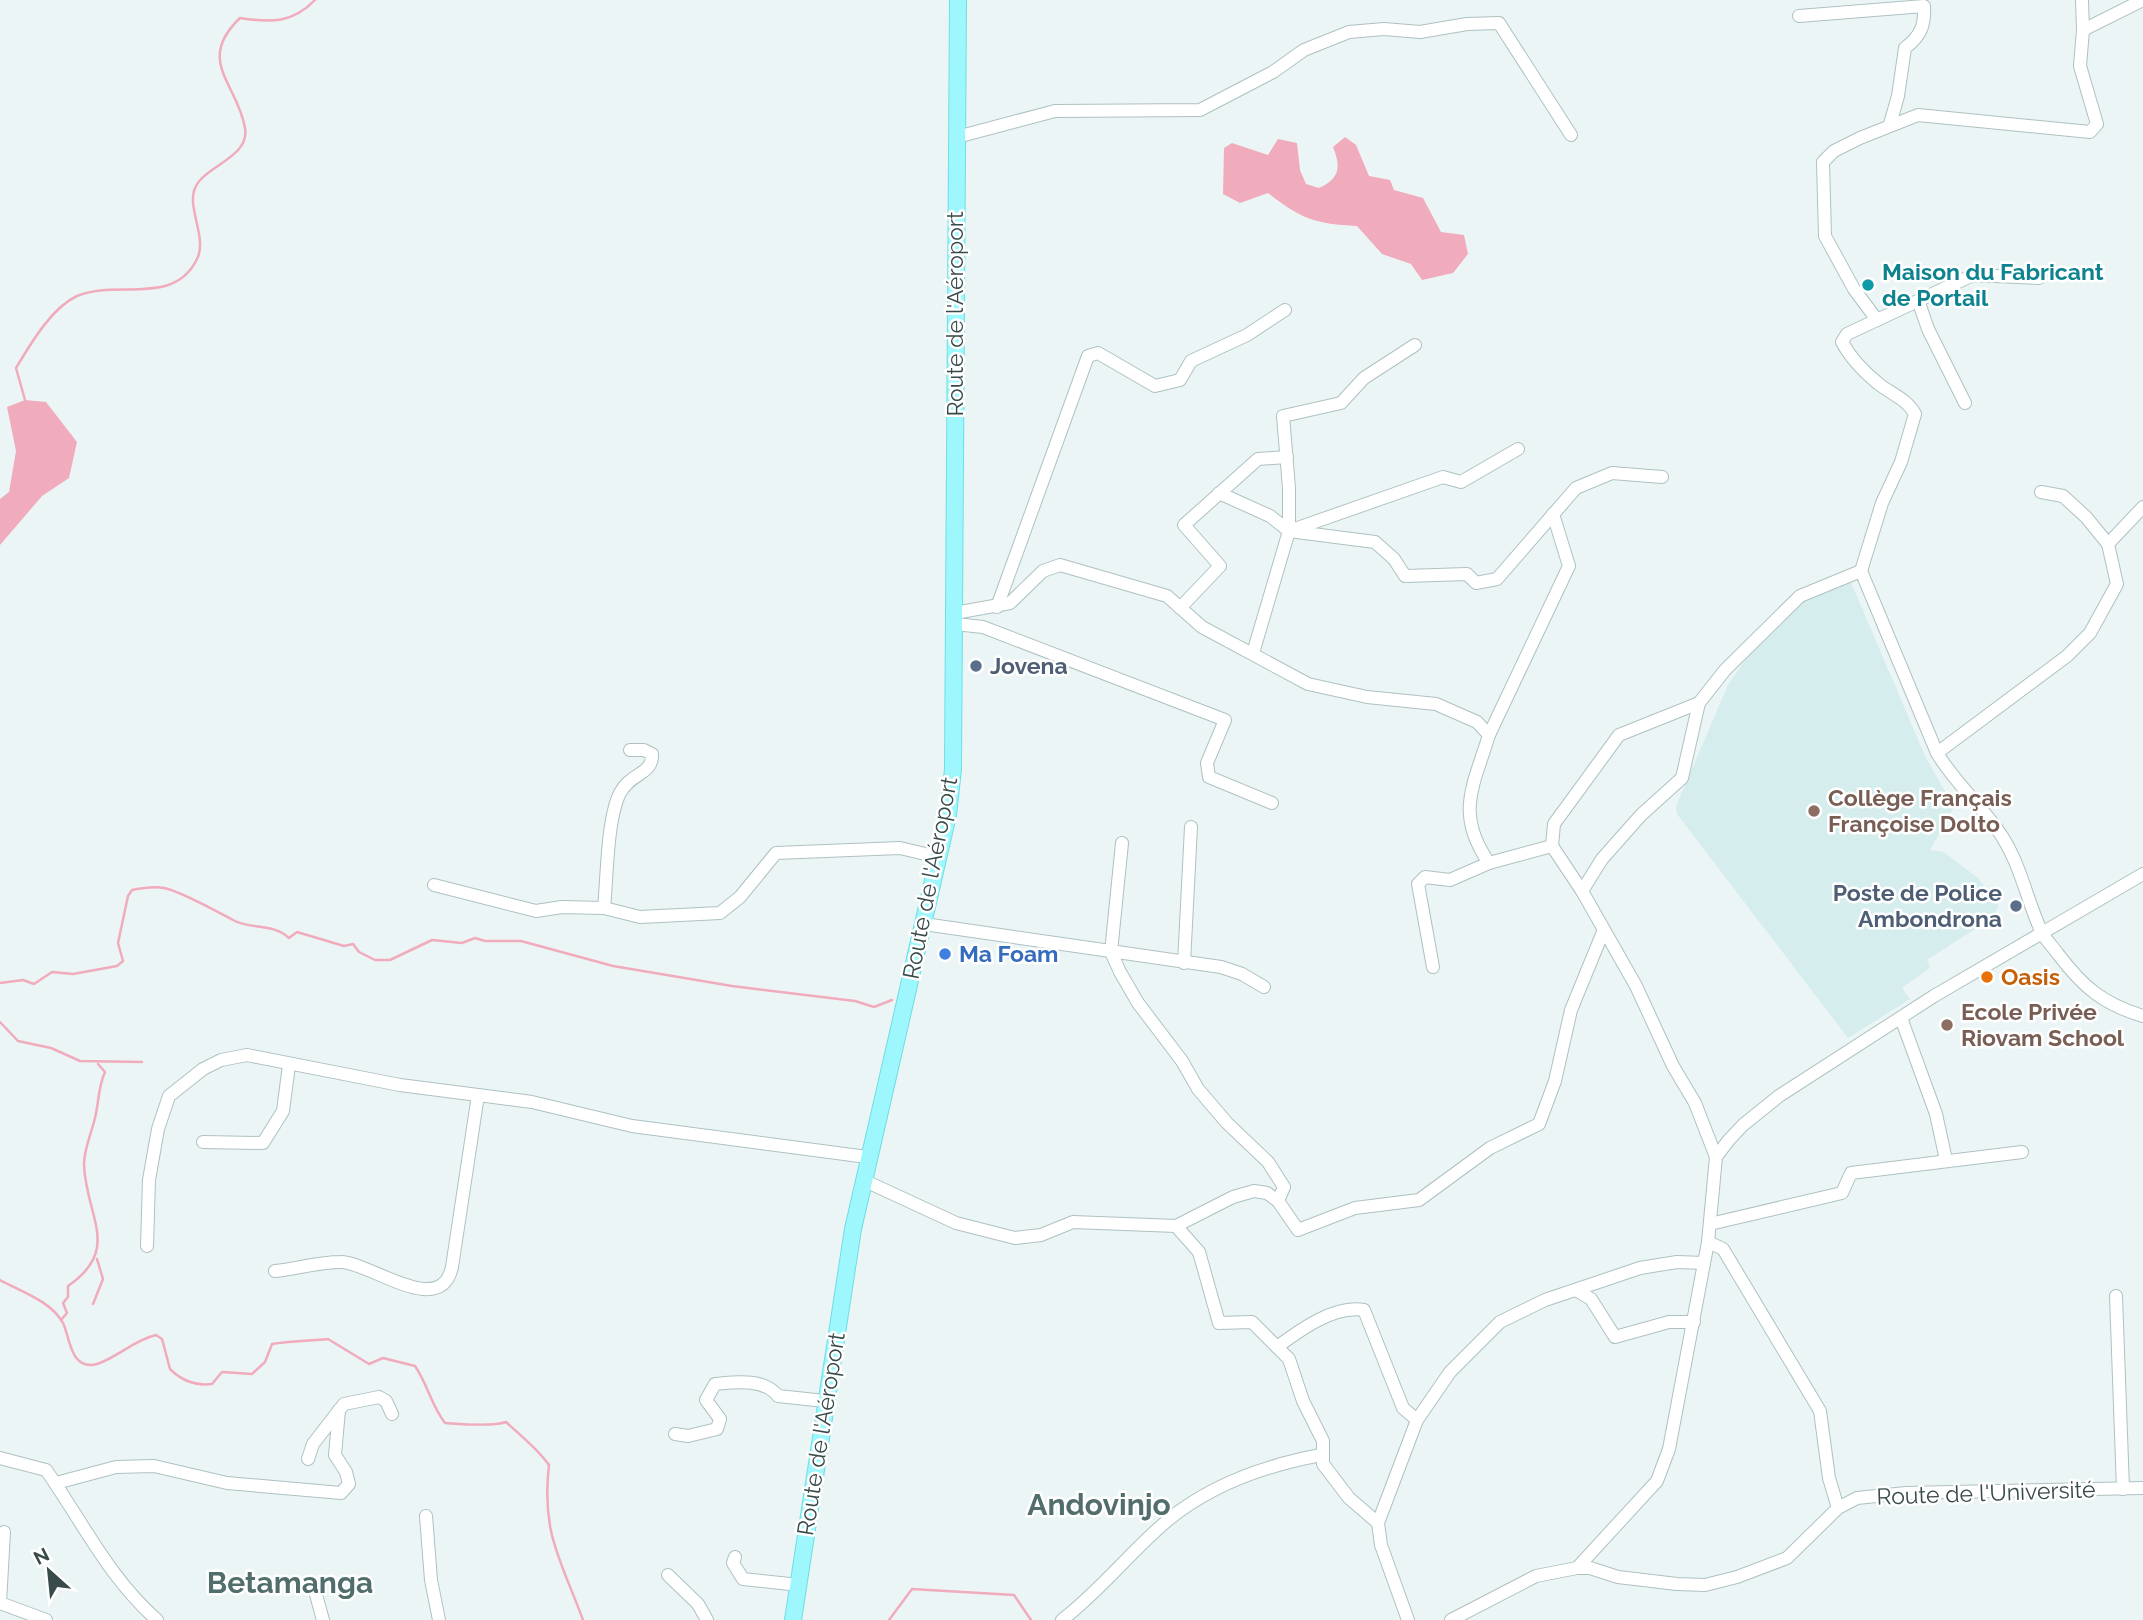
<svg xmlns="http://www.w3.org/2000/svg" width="2143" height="1620" font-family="Raleway,sans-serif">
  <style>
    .education { fill: #d6edee }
    .water { fill: #f0abbc }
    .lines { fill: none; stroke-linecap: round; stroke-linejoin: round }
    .stream { stroke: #f0abbc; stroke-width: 2.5 }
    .minor-casing { stroke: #aec1c1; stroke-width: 14 }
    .major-casing { stroke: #6ddee3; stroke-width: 18 }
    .minor { stroke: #fff; stroke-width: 12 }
    .major { stroke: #9ef7fd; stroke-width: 16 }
    .culture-dot { fill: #0f9aa8; stroke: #fff; stroke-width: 2.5 }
    .service-dot { fill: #5c6f8a; stroke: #fff; stroke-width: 2.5 }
    .education-dot { fill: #8d6e63; stroke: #fff; stroke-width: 2.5 }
    .shop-dot { fill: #3f7fe0; stroke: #fff; stroke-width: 2.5 }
    .food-dot { fill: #e8710a; stroke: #fff; stroke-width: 2.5 }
    .labels { text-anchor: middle; stroke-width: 5; stroke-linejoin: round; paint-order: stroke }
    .culture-label { font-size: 23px; font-weight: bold; fill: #0d838f; stroke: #fff; text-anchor: start }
    .street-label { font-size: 23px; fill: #394a4a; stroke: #fff }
    .service-label { font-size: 23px; font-weight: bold; fill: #4e5e75; stroke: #fff; text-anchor: start }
    .education-label { font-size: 23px; font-weight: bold; fill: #785e54; stroke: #fff; text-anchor: start }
    .shop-label { font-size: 23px; font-weight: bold; fill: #366cbe; stroke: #fff; text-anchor: start }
    .food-label { font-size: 23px; font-weight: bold; fill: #c56008; stroke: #fff; text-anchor: start }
    .district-label { font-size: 30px; font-weight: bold; fill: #516d6c; stroke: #fff }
  </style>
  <rect width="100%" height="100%" fill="#ecf5f6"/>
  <path class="education" d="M1850,580L1926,758L1954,807L1930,850L1944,852L1978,878L1999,906L1992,918L1927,960L1930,968L1902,988L1910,999L1848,1038L1677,814L1676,806L1728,685L1778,613Z"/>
  <g class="water">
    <path d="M1345,137L1356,145L1369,176L1390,180L1394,190L1423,198L1441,232L1464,235L1468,254L1453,273L1422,280L1411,264L1382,254L1357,226C1315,224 1301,219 1268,193L1240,203L1223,194L1224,148L1232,143L1268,155L1278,139L1297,143L1300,170L1306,184L1319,188C1340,178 1341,167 1333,147Z"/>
    <path d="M25,400L46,402L77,442L69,478L42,496L0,545V499L9,492L16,451L7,407Z"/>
  </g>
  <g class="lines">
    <g class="stream">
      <path d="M25,400L16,368C30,345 51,308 77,296C116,279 174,307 197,259C208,237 185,206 196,186C207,165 250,157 245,128C238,84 195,61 240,18C271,23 293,23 315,0"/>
      <path d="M0,983L23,980L34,984L52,972L73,974L117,966L123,961L118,943L128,896L132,890C142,888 153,886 164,888C180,891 218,912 233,920C251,930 273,923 289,938L297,932L344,946L353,944L359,952L375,960H390L432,940L462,943L475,938L485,941H521L613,966L732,986L855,1001L874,1007L892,1000"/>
      <path d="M0,1022L18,1041L51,1048L80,1061L142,1062"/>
      <path d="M0,1280C20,1291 51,1301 63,1323C70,1337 70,1371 97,1364C118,1357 134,1340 156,1335L162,1339L170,1369C181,1380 196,1386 212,1384L222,1372L252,1374L265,1362L272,1344C290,1341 309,1341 328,1339L369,1364L383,1358L415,1366C428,1385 431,1405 445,1423C461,1424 492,1427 506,1422C521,1436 537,1448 549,1465C541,1533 561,1560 583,1620"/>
      <path d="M93,1304L103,1279L97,1259"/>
      <path d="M61,1320L67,1313L63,1303L68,1297V1286C122,1249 86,1217 84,1165C84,1148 91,1135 95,1118C99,1102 98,1087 105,1072L98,1064"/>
      <path d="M889,1620L912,1589L1014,1595L1031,1620"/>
    </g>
    <g class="minor-casing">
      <g id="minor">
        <path d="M2082,0L2083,30"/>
        <path d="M1799,16L1924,6C1925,25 1921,36 1905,48L1898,96L1890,124"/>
        <path d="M957,137L1055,111L1200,110L1273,72L1304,50L1349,32L1384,29L1420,32L1467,24L1499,23L1571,135"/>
        <path d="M1919,303L1928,329L1965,403"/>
        <path d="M1877,320L1854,289L1825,236L1823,162L1834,151L1860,138L1918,115L2090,132L2097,124L2080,66L2083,30L2143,0"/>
        <path d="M2041,492L2063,496L2086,517L2108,544"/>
        <path d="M1219,493L1270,516L1289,531L1375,542L1394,559L1405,576L1467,574L1476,583L1497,579L1576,488L1612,473L1662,477"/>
        <path d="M1289,531L1443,477L1461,482L1518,449"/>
        <path d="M1861,571L1937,753C1956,785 1984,807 2003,838C2022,869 2027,901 2042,933C2046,940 2053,947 2058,954C2083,987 2103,1004 2143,1016"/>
        <path d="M997,607L1088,356L1098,353L1155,386L1180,380L1191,361L1247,335L1285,310"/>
        <path d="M1180,608L1220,566L1184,525L1258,459L1287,457"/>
        <path d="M955,613L1010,603L1043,571L1060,565L1167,596L1202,627L1308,684L1367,697L1436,704L1477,722L1489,735C1473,787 1455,814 1489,863L1552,846L1582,891L1636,986L1673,1066L1695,1103L1716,1157"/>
        <path d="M955,624L983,627L1225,720L1207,763L1209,777L1272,803"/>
        <path d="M1253,653L1289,531V488L1283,416L1341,403L1364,378L1415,345"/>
        <path d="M1489,735L1569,566L1553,514"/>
        <path d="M1937,753L2067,656L2090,633L2117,584L2108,544L2143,507"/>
        <path d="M1122,843L1111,952L1120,972L1138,1003L1182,1061L1198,1089L1227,1123L1268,1162L1284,1187L1278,1201"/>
        <path d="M1552,846L1554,824L1619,735L1699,703"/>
        <path d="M434,885L536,911L562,907L604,908L640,917L720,913L740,897L776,853L900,848L938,857"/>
        <path d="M1582,891L1602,859L1641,815L1682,778L1699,703L1725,670L1800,596L1861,571L1882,503L1901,462L1915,414C1908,400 1892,394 1880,385C1865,373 1851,359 1842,342L1847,334L1973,275L2039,278"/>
        <path d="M604,908C607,879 607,818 620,793C631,772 653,775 652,754L644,750H630"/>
        <path d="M924,924L1221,967L1242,974L1264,987"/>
        <path d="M1184,963L1191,827"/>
        <path d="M1433,967L1418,884L1425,877L1450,880L1489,863"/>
        <path d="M1901,1018L1936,1114L1946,1160"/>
        <path d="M203,1142L263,1143L283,1111L289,1065"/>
        <path d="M863,1180L956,1223L1015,1238L1041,1235L1073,1222L1176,1226L1233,1197L1254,1191L1267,1193L1278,1201L1298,1230L1355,1208L1419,1200L1490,1148L1539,1124L1555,1081L1571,1010L1603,932"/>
        <path d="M1710,1224L1842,1193L1851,1173L2022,1152"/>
        <path d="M1176,1226L1199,1252L1219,1323L1252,1322L1289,1359L1303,1401L1323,1441V1464L1349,1498L1378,1523"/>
        <path d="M1708,1242L1723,1249L1820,1411L1829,1478L1838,1508"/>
        <path d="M147,1246L149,1180L158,1129L169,1096L203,1069L221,1060L247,1055L400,1085L532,1102L632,1126L867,1157"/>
        <path d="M275,1271C296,1269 319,1262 340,1262C369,1261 440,1320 452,1267L478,1095"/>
        <path d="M1576,1290L1591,1299L1615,1337L1669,1322H1694"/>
        <path d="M2116,1296L2123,1489"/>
        <path d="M1277,1347C1300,1330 1334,1305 1364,1310L1403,1408L1417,1420"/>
        <path d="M675,1434L688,1436L717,1429L720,1419L706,1400L715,1384C736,1382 764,1378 778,1396L825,1401"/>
        <path d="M0,1458L46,1470C82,1521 109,1578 157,1620"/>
        <path d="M308,1459L313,1444L344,1404L379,1397L386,1401L392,1414"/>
        <path d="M56,1483L116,1467L154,1466L227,1483L341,1493L349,1484L346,1472L335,1455L339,1410"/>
        <path d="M426,1516L431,1580L439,1620"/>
        <path d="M735,1557L733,1563L743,1579L799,1585"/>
        <path d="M1577,1568L1657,1481L1669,1449L1708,1242L1716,1157L1728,1141L1743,1125L1779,1096L1934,996L2143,874"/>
        <path d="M668,1575L698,1604L707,1620"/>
        <path d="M315,1591L323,1620"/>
        <path d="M0,1603L4,1532"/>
        <path d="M0,1603L46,1620"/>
        <path d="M1062,1620C1101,1590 1131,1551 1168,1520C1212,1484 1267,1465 1321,1455"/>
        <path d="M1408,1620L1381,1545L1378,1523L1417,1420L1450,1372L1500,1322L1545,1300L1640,1268L1677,1262L1704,1263"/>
        <path d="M1451,1620L1536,1576L1577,1568H1590L1618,1577L1677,1584L1705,1585L1737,1577L1787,1558L1838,1508L1857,1498L1906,1493L2143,1488"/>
      </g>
    </g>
    <g class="major-casing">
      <path id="major" d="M793,1620L853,1229L948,815L953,769L958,0"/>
    </g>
    <use href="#minor" class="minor"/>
    <use href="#major" class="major"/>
  </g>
  <circle class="culture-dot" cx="1868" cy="285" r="7"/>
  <g class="service-dot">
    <circle cx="976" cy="666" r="7"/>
    <circle cx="2016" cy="906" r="7"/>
  </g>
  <g class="education-dot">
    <circle cx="1814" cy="811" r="7"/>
    <circle cx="1947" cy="1025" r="7"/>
  </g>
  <circle class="shop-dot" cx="945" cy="954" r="7"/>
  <circle class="food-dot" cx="1987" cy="977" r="7"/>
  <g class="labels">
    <g class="culture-label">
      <text x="1882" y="280">Maison du Fabricant<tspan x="1882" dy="26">de Portail</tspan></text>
    </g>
    <g class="street-label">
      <text transform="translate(955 314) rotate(-90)" y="8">Route de l'Aéroport</text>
      <text transform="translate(930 878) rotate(-79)" y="8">Route de l'Aéroport</text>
      <text transform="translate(821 1434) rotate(-81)" y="8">Route de l'Aéroport</text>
      <text transform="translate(1986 1493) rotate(-2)" y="8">Route de l'Université</text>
    </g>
    <g class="service-label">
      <text x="990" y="674">Jovena</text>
      <text x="2002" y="901" text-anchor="end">Poste de Police<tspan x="2002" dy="26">Ambondrona</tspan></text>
    </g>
    <g class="education-label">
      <text x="1828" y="806">Collège Français<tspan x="1828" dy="26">Françoise Dolto</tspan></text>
      <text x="1961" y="1020">Ecole Privée<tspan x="1961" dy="26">Riovam School</tspan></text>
    </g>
    <g class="shop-label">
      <text x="959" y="962">Ma Foam</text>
    </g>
    <g class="food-label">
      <text x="2001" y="985">Oasis</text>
    </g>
    <g class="district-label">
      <text x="1099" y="1515">Andovinjo</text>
      <text x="290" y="1593">Betamanga</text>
    </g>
  </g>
  <g transform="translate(49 1571) rotate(333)" stroke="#ffffff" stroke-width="5" paint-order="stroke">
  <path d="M0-5L12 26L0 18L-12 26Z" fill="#394a4a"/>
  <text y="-10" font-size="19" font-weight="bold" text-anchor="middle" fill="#394a4a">N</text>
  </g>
</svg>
